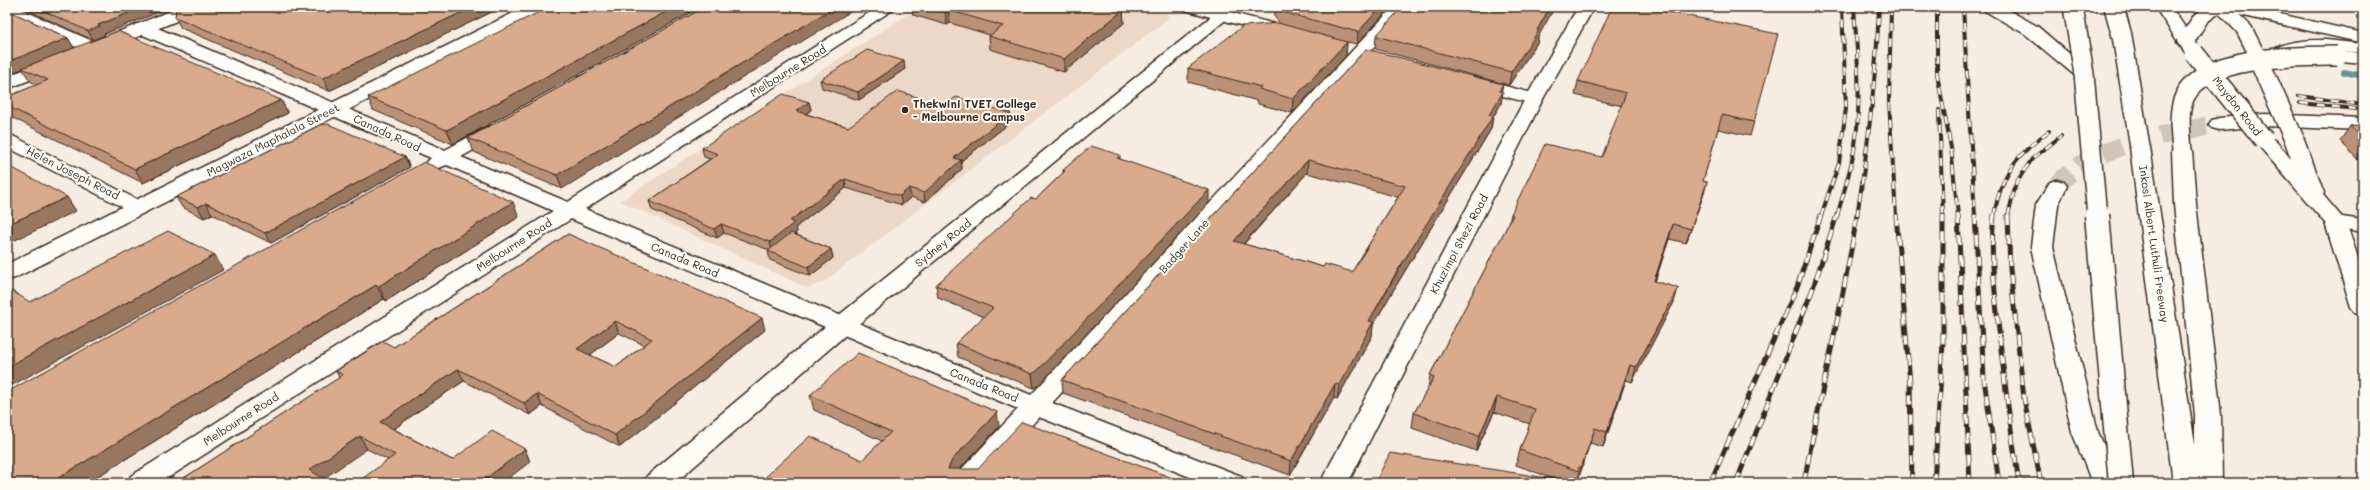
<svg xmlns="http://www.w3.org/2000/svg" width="2370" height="490" font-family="Mali,sans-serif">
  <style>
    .built { fill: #edd8c7 }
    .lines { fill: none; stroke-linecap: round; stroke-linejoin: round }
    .stream { stroke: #6b9593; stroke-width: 6 }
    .highway-tunnel { stroke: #d1c5ba; stroke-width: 19; stroke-dasharray: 19 10; stroke-linecap: butt }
    .street-casing { stroke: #3b2a1e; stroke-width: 3 }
    .secondary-casing { stroke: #3b2a1e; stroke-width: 3 }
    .primary-casing { stroke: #3b2a1e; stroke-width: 3 }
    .highway-casing { stroke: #3b2a1e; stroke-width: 3 }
    .street { fill: #fdfcf7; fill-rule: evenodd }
    .secondary { fill: #fdfcf7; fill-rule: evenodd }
    .primary { fill: #fdfcf7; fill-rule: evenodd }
    .highway { fill: #fdfcf7; fill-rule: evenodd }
    .rail-far1-casing { stroke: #3b2a1e; stroke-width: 4 }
    .rail-casing { stroke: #3b2a1e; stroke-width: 5 }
    .rail-far1 { stroke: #fdfcf7; stroke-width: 2.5; stroke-dasharray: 8; stroke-linecap: butt }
    .rail { stroke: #fdfcf7; stroke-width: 3.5; stroke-dasharray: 10; stroke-linecap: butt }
    .secondary-bridge-casing { stroke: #3b2a1e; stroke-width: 22; stroke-linecap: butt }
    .highway-bridge-far1-casing { stroke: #3b2a1e; stroke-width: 22; stroke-linecap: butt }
    .highway-bridge-casing { stroke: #3b2a1e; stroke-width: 27; stroke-linecap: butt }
    .secondary-bridge { stroke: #fdfcf7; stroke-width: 19 }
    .highway-bridge-far1 { stroke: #fdfcf7; stroke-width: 19 }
    .highway-bridge { stroke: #fdfcf7; stroke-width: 24 }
    .wall { fill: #bb9278; stroke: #3b2a1e; fill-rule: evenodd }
    .shaded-wall { fill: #987761; stroke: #3b2a1e }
    .building { fill: #d9aa8b; stroke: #3b2a1e; fill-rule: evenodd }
    .poi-dot { fill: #3b2a1e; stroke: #fdfcf7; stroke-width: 1.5 }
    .labels { text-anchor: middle; stroke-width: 4; stroke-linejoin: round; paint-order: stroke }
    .street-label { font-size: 11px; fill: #3b2a1e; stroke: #fdfcf7 }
    .poi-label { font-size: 11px; font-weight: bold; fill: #3b2a1e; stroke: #fdfcf7; text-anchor: start }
  </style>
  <rect width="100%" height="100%" fill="#f6ece1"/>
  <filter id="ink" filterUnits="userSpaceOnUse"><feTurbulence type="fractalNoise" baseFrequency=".025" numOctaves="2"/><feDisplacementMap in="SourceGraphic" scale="8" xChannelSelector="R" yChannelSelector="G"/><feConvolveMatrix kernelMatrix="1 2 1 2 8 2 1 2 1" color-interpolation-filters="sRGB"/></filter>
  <g filter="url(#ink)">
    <path class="built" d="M919,7H1156L1166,10L1169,18L822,283L807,288L620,201Z"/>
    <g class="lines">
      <path class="stream" d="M2344,72L2363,76"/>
      <path class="highway-tunnel" d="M2057,186C2087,146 2172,133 2219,124"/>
      <g class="street-casing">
        <g id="street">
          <path d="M7,7H16L99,44L101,48L99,52H87L7,15Z"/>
          <path d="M878,7H897L585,209L1031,395L1393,7H1410L1052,403L1241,476L1245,483H1205L1039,417L979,483H951L955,476L1018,409L571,219L160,483H127L131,476L553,211L447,165L436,169L429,167L426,163L431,158L136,32L134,28L136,24H148L445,150L489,126H503L505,130L503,134L461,157L568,202Z"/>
          <path d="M1183,7H1210L1290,28L1292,32L1290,36L1284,37L1185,10Z"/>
          <path d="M1474,78L1540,95L1543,99L1540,103L1534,104L1468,87L1465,83L1468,79Z"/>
          <path d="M7,133L146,204L149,208L146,212L139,214L132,212L7,147Z"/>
          <path d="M2335,216L2363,220V232L2328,226L2325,222L2328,218Z"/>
        </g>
      </g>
      <g class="secondary-casing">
        <g id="secondary">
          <path d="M180,7H203L201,11L105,50H93L90,46L93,42Z"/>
          <path d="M525,7H546L544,11L15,278L7,280V264Z"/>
          <path d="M1223,7H1241L849,332L675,483H643L647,476L833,320Z"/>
          <path d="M1578,7H1594L1543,99L1348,483H1320L1525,99Z"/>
          <path d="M2155,7H2171L2203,53L2200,57H2188Z"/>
          <path d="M2213,7H2231L2251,26L2265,54L2262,58H2250L2237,32Z"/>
          <path d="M54,59L60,60L63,64L60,68L7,89V76Z"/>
          <path d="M2294,133L2301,135L2304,139L2324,193L2323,195L2346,222L2363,273V315L2355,312L2351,307L2325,223L2254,140L2257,136C2273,132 2281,148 2291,159L2284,139L2287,135Z"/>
        </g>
      </g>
      <g class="primary-casing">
        <g id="primary">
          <path d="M2206,7H2249L2363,33V43L2222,11L2207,22L2192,46H2180L2177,42L2194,15Z"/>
          <path d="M2326,40L2363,44V52L2304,51L2281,61H2269L2266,57C2278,40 2308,40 2326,40Z"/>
        </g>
      </g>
      <g class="highway-casing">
        <g id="highway">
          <path d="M1983,7H2003L2037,26L2093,74L2090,78H2078L2025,34L1985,11Z"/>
          <path d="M2337,51L2363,53V63L2331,60L2328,56L2331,52Z"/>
          <path d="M2264,114L2363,118V130L2264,126L2219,130L2212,128L2209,124L2212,120L2219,118Z"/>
          <path d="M2140,141L2147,143L2150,147L2195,445V415L2174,204L2172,151L2175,147L2182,145L2189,147L2192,151L2196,204L2221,415L2222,483H2173L2130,147L2133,143Z"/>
          <path d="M2057,180L2064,182L2067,186L2058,205L2053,247L2098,432L2120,483H2092L2072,432L2031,247L2036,205L2050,182Z"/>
        </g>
      </g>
      <use href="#street" class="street"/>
      <use href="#secondary" class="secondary"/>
      <use href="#primary" class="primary"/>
      <use href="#highway" class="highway"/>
      <g class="rail-far1-casing">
        <g id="rail-far1">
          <path d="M1891,7L1889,101L1896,216"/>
          <path d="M1937,7V74L1951,148L1958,216"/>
          <path d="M1963,7L1975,216"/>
          <path d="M2299,96L2363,105"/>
          <path d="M2300,103L2356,109"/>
          <path d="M1939,110L1943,216"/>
          <path d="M1821,216L1839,163L1846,108L1842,7"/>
          <path d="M1837,216C1844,192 1851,169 1855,145C1862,99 1857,53 1854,7"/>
          <path d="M1857,216C1868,147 1876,77 1879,7"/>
          <path d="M1994,216C2001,174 2015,156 2049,131"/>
          <path d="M2008,216L2016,183L2032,159L2061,136"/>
        </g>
      </g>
      <g class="rail-casing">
        <g id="rail">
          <path d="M1896,215L1910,383L1912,483"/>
          <path d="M1958,215L1970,483"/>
          <path d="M1975,215L1984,379L1999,483"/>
          <path d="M1994,215C1990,247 1994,280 1997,313C2003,370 2010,426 2019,483"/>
          <path d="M2008,215L2010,269L2024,399L2041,483"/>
          <path d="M1710,483L1797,287L1821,215"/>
          <path d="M1736,483L1812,291L1837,215"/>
          <path d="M1804,483C1820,393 1843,305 1857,215"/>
          <path d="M1934,483L1943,343V215"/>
        </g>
      </g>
      <use href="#rail-far1" class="rail-far1"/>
      <use href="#rail" class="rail"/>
      <g class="secondary-bridge-casing">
        <g id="secondary-bridge">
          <path d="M2194,53L2264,140"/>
          <path d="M2256,54L2294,139"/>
        </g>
      </g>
      <g class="highway-bridge-far1-casing">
        <g id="highway-bridge-far1">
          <path d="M2073,7L2084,74L2097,216"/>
          <path d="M2114,7L2122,36L2140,147"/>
          <path d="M2182,151C2181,133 2177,113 2185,96C2205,55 2298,56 2337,56"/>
        </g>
      </g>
      <g class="highway-bridge-casing">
        <path id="highway-bridge" d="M2097,215L2121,483"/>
      </g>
      <use href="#secondary-bridge" class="secondary-bridge"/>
      <use href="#highway-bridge-far1" class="highway-bridge-far1"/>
      <use href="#highway-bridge" class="highway-bridge"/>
    </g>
    <g class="wall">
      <path d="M20,7H171L104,34L105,35L93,40Z"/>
      <path d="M502,7L329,91L181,28L175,17Z"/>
      <path d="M601,7H701L453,144L373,110L368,97Z"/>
      <path d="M705,7L562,189L474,152L468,138Z"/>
      <path d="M912,7H1112L1123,10L1124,23L1064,72L990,49L989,36L990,35L950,23L947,25L913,15Z"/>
      <path d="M1275,7H1391L1357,44L1347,42L1346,56L1292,113L1258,104V101L1188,82V68L1280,24L1274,16Z"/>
      <path d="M7,10L68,38L74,48L12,73L7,70Z"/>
      <path d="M1376,36L1538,37L1537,43L1509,85L1375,49Z"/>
      <path d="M1366,49L1502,92L1501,104L1493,117L1491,129L1394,289L1373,325L1372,336L1337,399L1334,398L1290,475L1063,393L1062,380ZM1307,173L1398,197L1352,272L1323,267L1244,244Z"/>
      <path d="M22,68L281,100L288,113L143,183L7,115V97L37,85L30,81Z"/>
      <path d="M905,69L859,100L822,88L820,80Z"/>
      <path d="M1578,81L1754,122L1750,136L1718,129L1703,181L1707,182L1703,196L1686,243L1669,239L1655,282L1678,288L1674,302L1632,382L1626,380L1603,447L1590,443L1577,483L1575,482V483H1375L1557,480L1516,465L1520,450L1530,424L1494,412L1476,451L1412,428L1414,413L1428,388L1430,375L1509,223L1511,214L1602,157L1622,106L1575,95Z"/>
      <path d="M809,102L811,110L806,114L848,127L944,106L1010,113L1011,122L961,161L962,169L925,202L911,197L902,205L846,188L796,227L797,232L794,234L831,249L833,258L810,276L770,260L768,251L769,250L724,233L717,238L652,210L649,201L710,159L704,157L702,148Z"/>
      <path d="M2350,126L2363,127V165L2340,141Z"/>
      <path d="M1120,155V159L1209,203L1039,385L1034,388L958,357L956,343L984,317L938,298L936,285L1036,199L1063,173V170Z"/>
      <path d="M405,157L410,167L271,243L212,214L204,218L182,207L176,197Z"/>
      <path d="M519,217L386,301L384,299L87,483H7V392Z"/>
      <path d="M568,234L765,330L620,447L542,406L530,415L464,381L417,412L394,429L452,460L525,449L530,462L388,460L367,449L186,480L184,478L339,378L336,371L394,347ZM619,333L644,345L616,367L590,355Z"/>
      <path d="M810,395L999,427L959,469L759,483L862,460L882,441L814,410Z"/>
    </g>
    <g class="shaded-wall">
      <path d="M143,7H171L104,34L105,35L93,40L88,31L98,25Z"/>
      <path d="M473,7H502L329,91L323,78Z"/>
      <path d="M675,7H701L453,144L447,130Z"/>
      <path d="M835,7H858L562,189L557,175Z"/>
      <path d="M1381,7H1391L1357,44L1358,32Z"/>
      <path d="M1550,7H1555L1538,37L1537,43L1509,85L1511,72L1537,30Z"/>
      <path d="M948,10L950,23L947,25L945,12Z"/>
      <path d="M1123,10L1124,23L1064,72V59Z"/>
      <path d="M68,38L74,48L12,73L7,65V62Z"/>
      <path d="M1347,42L1346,56L1292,113L1293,99Z"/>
      <path d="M904,61L905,69L859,100L858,92Z"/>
      <path d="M1503,84L1501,95L1503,92L1501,104L1493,117L1491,129L1394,289L1373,325L1372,336L1337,399L1339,385L1369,321L1489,115L1499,91Z"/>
      <path d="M281,100L288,113L143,183L135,169Z"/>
      <path d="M809,102L811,110L798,119L796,111Z"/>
      <path d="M1010,113L1011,122L961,161L962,169L925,202L924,193L954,158Z"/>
      <path d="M405,157L410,167L271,243L265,233Z"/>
      <path d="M1308,160L1307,173L1234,254V241Z"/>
      <path d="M845,179L846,188L796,227L797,232L772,251L770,242L790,221Z"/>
      <path d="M1707,182L1703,196L1686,243L1691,229Z"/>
      <path d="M909,188L911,197L902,205L900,196Z"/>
      <path d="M1209,190V203L1039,385L1034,388L1032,374Z"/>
      <path d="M67,197L76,211L7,244V225Z"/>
      <path d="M513,202L519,217L386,301L379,286Z"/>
      <path d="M206,203L212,214L204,218L198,207Z"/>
      <path d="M721,224L724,233L717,238L714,229Z"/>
      <path d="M1673,224L1669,239L1650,296L1654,281Z"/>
      <path d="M831,249L833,258L810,276L808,267Z"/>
      <path d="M215,255L223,270L7,388V367Z"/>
      <path d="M376,285L384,299L87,483H50Z"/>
      <path d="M1678,288L1674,302L1632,382L1636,367Z"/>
      <path d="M762,318L765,330L620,447L615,435Z"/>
      <path d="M615,321L619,333L582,361L577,349Z"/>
      <path d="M1630,365L1626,380L1603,447L1607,432Z"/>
      <path d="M458,369L464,381L417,412L387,434L380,422L411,400Z"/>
      <path d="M1335,384L1334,398L1290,475L1291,461Z"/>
      <path d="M537,394L542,406L530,415L524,403Z"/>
      <path d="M1497,397L1494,412L1476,451L1479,436Z"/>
      <path d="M997,412L999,427L954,475L948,469L952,460Z"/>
      <path d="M1595,428L1590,443L1577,483L1581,468Z"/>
      <path d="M360,436L367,449L317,483L309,470Z"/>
      <path d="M525,449L530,462L502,483H480Z"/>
    </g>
    <g class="building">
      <path d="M35,7H143L98,25L100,26L88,31Z"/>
      <path d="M180,7H473L323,78L175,17L176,9Z"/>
      <path d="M549,7H595L598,8L601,7H675L447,130L368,97Z"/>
      <path d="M705,7H835L557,175L468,138Z"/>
      <path d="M927,7H1112L1123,10L1064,59L989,36L1003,26L948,10L945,12Z"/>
      <path d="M1278,7H1381L1358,32L1282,12Z"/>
      <path d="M1402,7H1550L1537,30H1539L1511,72L1376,36Z"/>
      <path d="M1612,7H1644L1778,34L1754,122L1722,115L1703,181L1707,182L1691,229L1673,224L1654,281L1678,288L1636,367L1630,365L1607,432L1595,428L1581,468L1579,467L1578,471L1520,450L1535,409L1497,397L1479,436L1414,413L1434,377L1430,375L1513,215L1511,214L1545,144L1602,157L1626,93L1578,81Z"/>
      <path d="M7,10L68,38L7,62Z"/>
      <path d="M1278,23L1347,42L1293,99L1259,89L1261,87L1188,68L1243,26Z"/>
      <path d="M118,31L281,100L135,169L7,106V97L48,80L22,68Z"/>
      <path d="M1366,49L1503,84L1499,91L1503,92L1489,115L1493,116L1395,275L1369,321L1373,322L1339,385L1335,384L1291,461L1062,380ZM1308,160L1405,186L1352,272L1325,264L1323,267L1234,241Z"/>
      <path d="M867,50L904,61L858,92L820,80Z"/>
      <path d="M898,91L944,106L956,97L1010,113L954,158L961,160L924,193L909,188L900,196L845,179L790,221L794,223L770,242L721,224L714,229L649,201L718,154L702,148L783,94L809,102L796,111L848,127Z"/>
      <path d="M328,124L405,157L265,233L206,203L198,207L176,197L320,125Z"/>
      <path d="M2350,126L2363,127V140Z"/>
      <path d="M1091,146L1120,155L1117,158L1209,190L1037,371L1032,374L956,343L993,308L936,285L1031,198L1036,199L1065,171L1063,170Z"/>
      <path d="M424,162L513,202L379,286L376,285L50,483H7V392Z"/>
      <path d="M7,165L67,197L7,225Z"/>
      <path d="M168,231L215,255L7,367V288L30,302Z"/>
      <path d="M791,233L831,249L808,267L768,251Z"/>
      <path d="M568,234L762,318L615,435L537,394L524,403L458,369L411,400L380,422L452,460L492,431L525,449L480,483H356L395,455L360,436L309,470L332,483H181L187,480L184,478L343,375L336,371L383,341L394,347ZM615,321L652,339L616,367L577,349Z"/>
      <path d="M858,353L997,412L952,460L948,469H978L1022,422L1186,483H759L810,436L862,460L891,432L810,395Z"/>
      <path d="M1390,453L1572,482V483H1375Z"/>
    </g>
  </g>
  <circle class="poi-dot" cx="905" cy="110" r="4"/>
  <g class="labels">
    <g class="street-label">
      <text transform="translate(788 71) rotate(-32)" y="4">Melbourne Road</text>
      <text transform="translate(2237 106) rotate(52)" y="4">Maydon Road</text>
      <text transform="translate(387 133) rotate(25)" y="4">Canada Road</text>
      <text transform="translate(273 140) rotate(-27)" y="4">Magwaza Maphalala Street</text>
      <text transform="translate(73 173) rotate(27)" y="4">Helen Joseph Road</text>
      <text transform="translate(943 243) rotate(-39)" y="4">Sydney Road</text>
      <text transform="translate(1459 244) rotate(-62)" y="4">Khuzimpi Shezi Road</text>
      <text transform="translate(2154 244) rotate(82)" y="4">Inkosi Albert Luthuli Freeway</text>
      <text transform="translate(514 245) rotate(-33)" y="4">Melbourne Road</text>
      <text transform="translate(1184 246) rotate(-48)" y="4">Badger Lane</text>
      <text transform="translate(685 260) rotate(23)" y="4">Canada Road</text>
      <text transform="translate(984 385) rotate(22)" y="4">Canada Road</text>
      <text transform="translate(241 419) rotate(-33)" y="4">Melbourne Road</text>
    </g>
    <g class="poi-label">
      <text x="913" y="108">Thekwini TVET College<tspan x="913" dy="13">- Melbourne Campus</tspan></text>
    </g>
  </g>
  <rect width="2370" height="490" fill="none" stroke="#fdfcf7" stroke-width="24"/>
  <rect x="12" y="12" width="2346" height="466" fill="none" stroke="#3b2a1e" stroke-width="1.5" filter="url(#ink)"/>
</svg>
